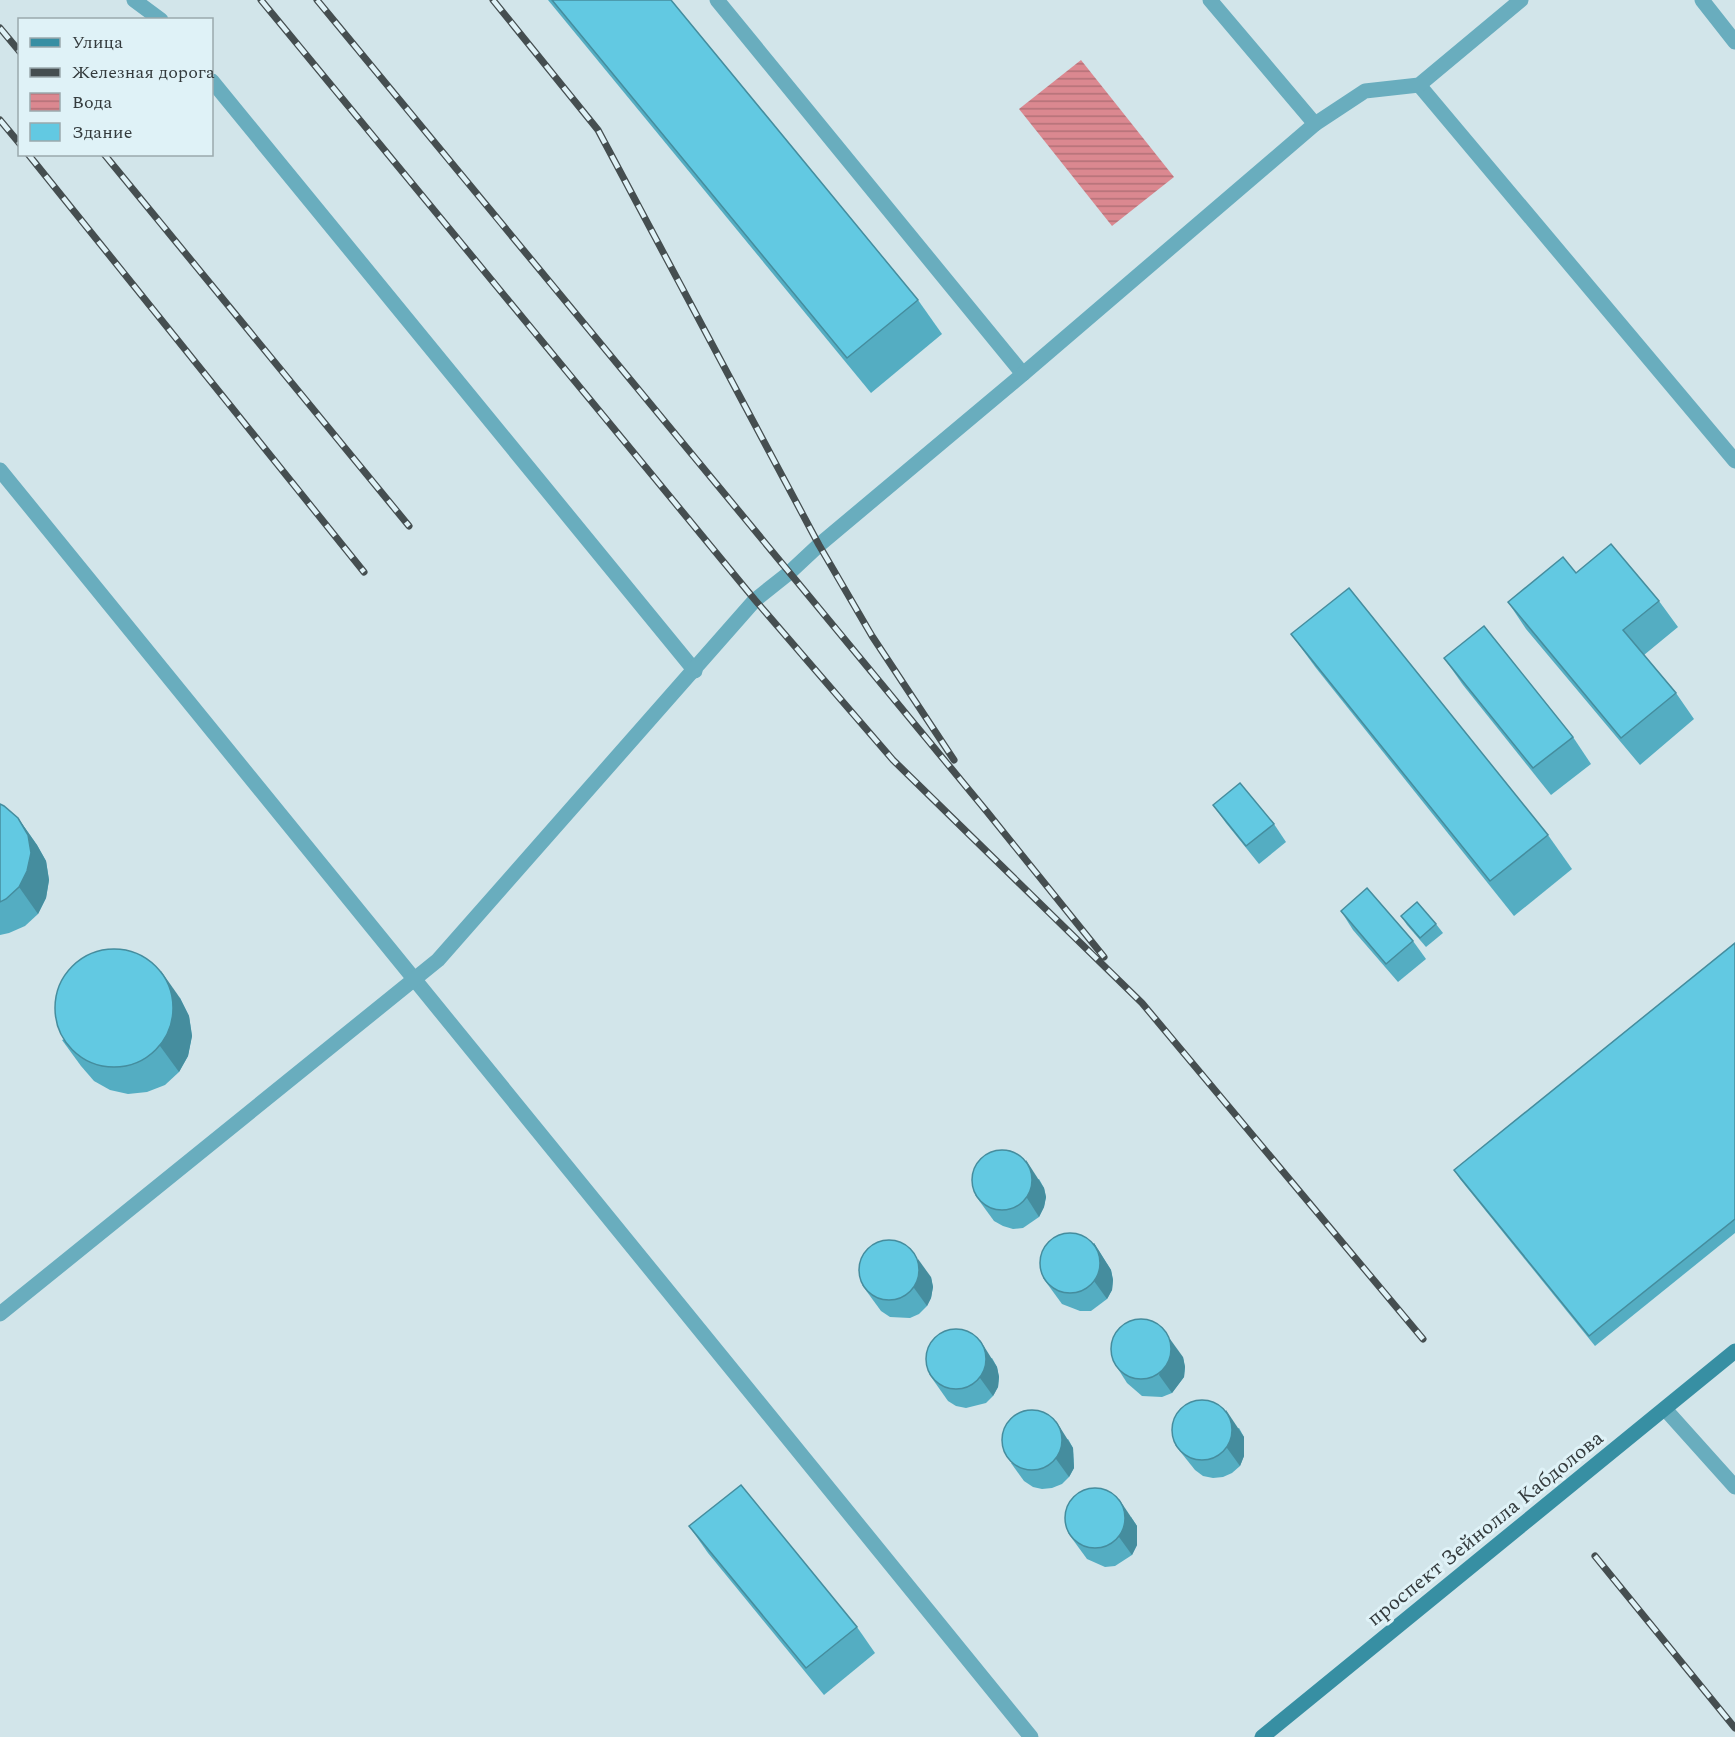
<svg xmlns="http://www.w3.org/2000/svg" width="1735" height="1737" font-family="Spectral,serif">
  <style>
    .water { fill: url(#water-rules) }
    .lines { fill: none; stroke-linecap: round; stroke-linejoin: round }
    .service { stroke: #69adbe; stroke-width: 15 }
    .secondary { stroke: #378fa3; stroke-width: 15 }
    .rail-casing { stroke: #454e50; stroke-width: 7 }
    .rail { stroke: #dff2f7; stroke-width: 4.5; stroke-dasharray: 14; stroke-linecap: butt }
    .wall { fill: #54adc2 }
    .shaded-wall { fill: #458d9e }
    .building { fill: #62c9e2; stroke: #458d9e; stroke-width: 1.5 }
    .labels { text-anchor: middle; stroke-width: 6; stroke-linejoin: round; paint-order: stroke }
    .street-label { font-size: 21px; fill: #343b3d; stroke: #dff2f7 }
  </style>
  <defs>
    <pattern id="water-rules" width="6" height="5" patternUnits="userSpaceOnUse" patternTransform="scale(1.5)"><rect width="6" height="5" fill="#db8890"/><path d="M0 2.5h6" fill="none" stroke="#b27077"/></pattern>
  </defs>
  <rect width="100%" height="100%" fill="#d2e5ea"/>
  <path class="water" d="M1081,60L1174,177L1112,226L1019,109Z"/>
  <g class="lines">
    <g class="service">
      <path d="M134,0L161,20"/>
      <path d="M717,0L1023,374"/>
      <path d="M1210,0L1315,124"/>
      <path d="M1702,0L1735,42"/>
      <path d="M212,81L695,671"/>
      <path d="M1419,85L1735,461"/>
      <path d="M0,470L1031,1737"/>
      <path d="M0,1314L438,960L755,600L789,573L819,545L1023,374L1315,124L1365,91L1419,85L1521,0"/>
      <path d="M1665,1409L1735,1487"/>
    </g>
    <path class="secondary" d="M1262,1737L1735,1351"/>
    <g class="rail-casing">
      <g id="rail">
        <path d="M261,0L755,600L893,760L1142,1003L1423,1339"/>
        <path d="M317,0L988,813L1104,957"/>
        <path d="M493,0L598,130L819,545L872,636L954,760"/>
        <path d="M0,28L20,52"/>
        <path d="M0,120L20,144"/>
        <path d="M28,154L364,572"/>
        <path d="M104,154L409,526"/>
        <path d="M1595,1556L1735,1728"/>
      </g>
    </g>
    <use href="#rail" class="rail"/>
  </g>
  <g class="wall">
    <path d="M548,0H671L918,300L942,334L871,393Z"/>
    <path d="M1576,573L1659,601L1678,627L1644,655L1676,693L1694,719L1640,765L1526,629L1508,602Z"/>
    <path d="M1291,634L1548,835L1572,869L1514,916L1316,668Z"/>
    <path d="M1444,658L1573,737L1591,764L1551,795L1463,685Z"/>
    <path d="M0,804L18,818L37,845L46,861L49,880L46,898L38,914L25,926L9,933L0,935Z"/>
    <path d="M1213,805L1274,824L1286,842L1259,864L1226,823Z"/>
    <path d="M1341,911L1413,941L1426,959L1398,982L1353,930Z"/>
    <path d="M1401,916L1436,924L1443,933L1426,947L1407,925Z"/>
    <path d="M1735,943V1233L1595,1346L1460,1179L1454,1170Z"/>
    <path d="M180,998L189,1016L192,1036L188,1056L179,1072L165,1085L147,1092L128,1094L110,1090L94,1081L81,1066L62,1040Z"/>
    <path d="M1039,1179L1044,1188L1046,1197L1044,1207L1039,1217L1023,1228L1013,1229L1003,1226L994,1221L975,1195Z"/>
    <path d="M1094,1243L1111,1270L1113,1280L1112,1290L1107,1299L1091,1311H1080L1062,1304L1043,1278Z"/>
    <path d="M931,1277L933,1287L931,1298L927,1306L919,1314L910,1318L890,1317L881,1311L862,1285Z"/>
    <path d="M1183,1357L1185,1367L1184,1377L1172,1393L1162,1397L1142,1396L1127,1383L1115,1364Z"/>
    <path d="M992,1358L997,1367L999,1377L998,1387L993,1396L986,1403L966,1408L956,1406L948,1401L929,1374Z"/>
    <path d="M1239,1428L1244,1437V1456L1240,1466L1232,1473L1223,1477L1213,1478L1203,1476L1195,1470L1175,1445Z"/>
    <path d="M1068,1439L1073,1448L1074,1468L1069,1477L1062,1484L1052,1488L1042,1489L1033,1487L1024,1481L1011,1463Z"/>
    <path d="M1131,1517L1137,1526V1545L1132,1555L1115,1566L1105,1567L1087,1559L1068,1533Z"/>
    <path d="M689,1526L857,1627L875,1653L824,1695L708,1553Z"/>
  </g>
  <g class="shaded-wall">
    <path d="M18,818L37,845L46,861L49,880L46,898L38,914L19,887Z"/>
    <path d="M161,971L180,998L189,1016L192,1036L188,1056L179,1072L160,1046Z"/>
    <path d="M1026,1160L1044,1188L1046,1197L1044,1207L1039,1217L1027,1198Z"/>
    <path d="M1094,1243L1111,1270L1113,1280L1112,1290L1107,1299L1094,1281Z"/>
    <path d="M918,1259L931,1277L933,1287L931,1298L927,1306L914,1288Z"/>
    <path d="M1170,1339L1183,1357L1185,1367L1184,1377L1172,1393L1159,1375Z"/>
    <path d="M980,1340L997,1367L999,1377L998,1387L993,1396L980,1378Z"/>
    <path d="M1226,1410L1244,1437V1456L1240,1466L1227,1448Z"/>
    <path d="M1056,1421L1073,1448L1074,1468L1069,1477L1056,1459Z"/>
    <path d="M1119,1499L1137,1526V1545L1132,1555L1119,1537Z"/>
  </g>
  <g class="building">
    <path d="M552,0H671L918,300L847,358Z"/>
    <path d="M1611,544L1659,601L1623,630L1676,693L1621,738L1508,602L1563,557L1576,573Z"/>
    <path d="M1349,588L1548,835L1490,881L1291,634Z"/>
    <path d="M1484,626L1573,737L1533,768L1444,658Z"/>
    <path d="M1240,783L1274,824L1246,846L1213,805Z"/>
    <path d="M0,804L4,806L18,818L28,835L31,853L27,871L19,887L6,899L0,902Z"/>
    <path d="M1367,888L1413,941L1386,964L1341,911Z"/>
    <path d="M1417,902L1436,924L1420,938L1401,916Z"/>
    <path d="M1735,943V1219L1589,1336L1454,1170Z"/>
    <circle cx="114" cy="1008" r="59"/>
    <circle cx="1002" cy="1180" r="30"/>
    <circle cx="1070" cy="1263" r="30"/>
    <circle cx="889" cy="1270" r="30"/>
    <circle cx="1141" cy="1349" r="30"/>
    <circle cx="956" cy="1359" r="30"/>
    <circle cx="1202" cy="1430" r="30"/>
    <circle cx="1032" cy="1440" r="30"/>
    <path d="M741,1485L857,1627L806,1668L689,1526Z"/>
    <circle cx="1095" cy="1518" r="30"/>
  </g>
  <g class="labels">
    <g class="street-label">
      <text transform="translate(1485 1528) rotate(-39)" y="7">проспект Зейнолла Кабдолова</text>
    </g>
  </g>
  <rect x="18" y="18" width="195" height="138" fill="#dff2f7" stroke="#9ba9ad" stroke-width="1.5"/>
  <rect x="30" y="38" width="30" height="9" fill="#378fa3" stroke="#9ba9ad" stroke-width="1.5"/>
  <text x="72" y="48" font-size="18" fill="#343b3d">Улица</text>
  <rect x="30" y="68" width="30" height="9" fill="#454e50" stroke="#9ba9ad" stroke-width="1.5"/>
  <text x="72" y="78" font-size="18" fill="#343b3d">Железная дорога</text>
  <rect x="30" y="93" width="30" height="18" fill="url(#water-rules)" stroke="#9ba9ad" stroke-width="1.5"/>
  <text x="72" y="108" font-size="18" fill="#343b3d">Вода</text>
  <rect x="30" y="123" width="30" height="18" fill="#62c9e2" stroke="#9ba9ad" stroke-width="1.5"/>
  <text x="72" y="138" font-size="18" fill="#343b3d">Здание</text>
</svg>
